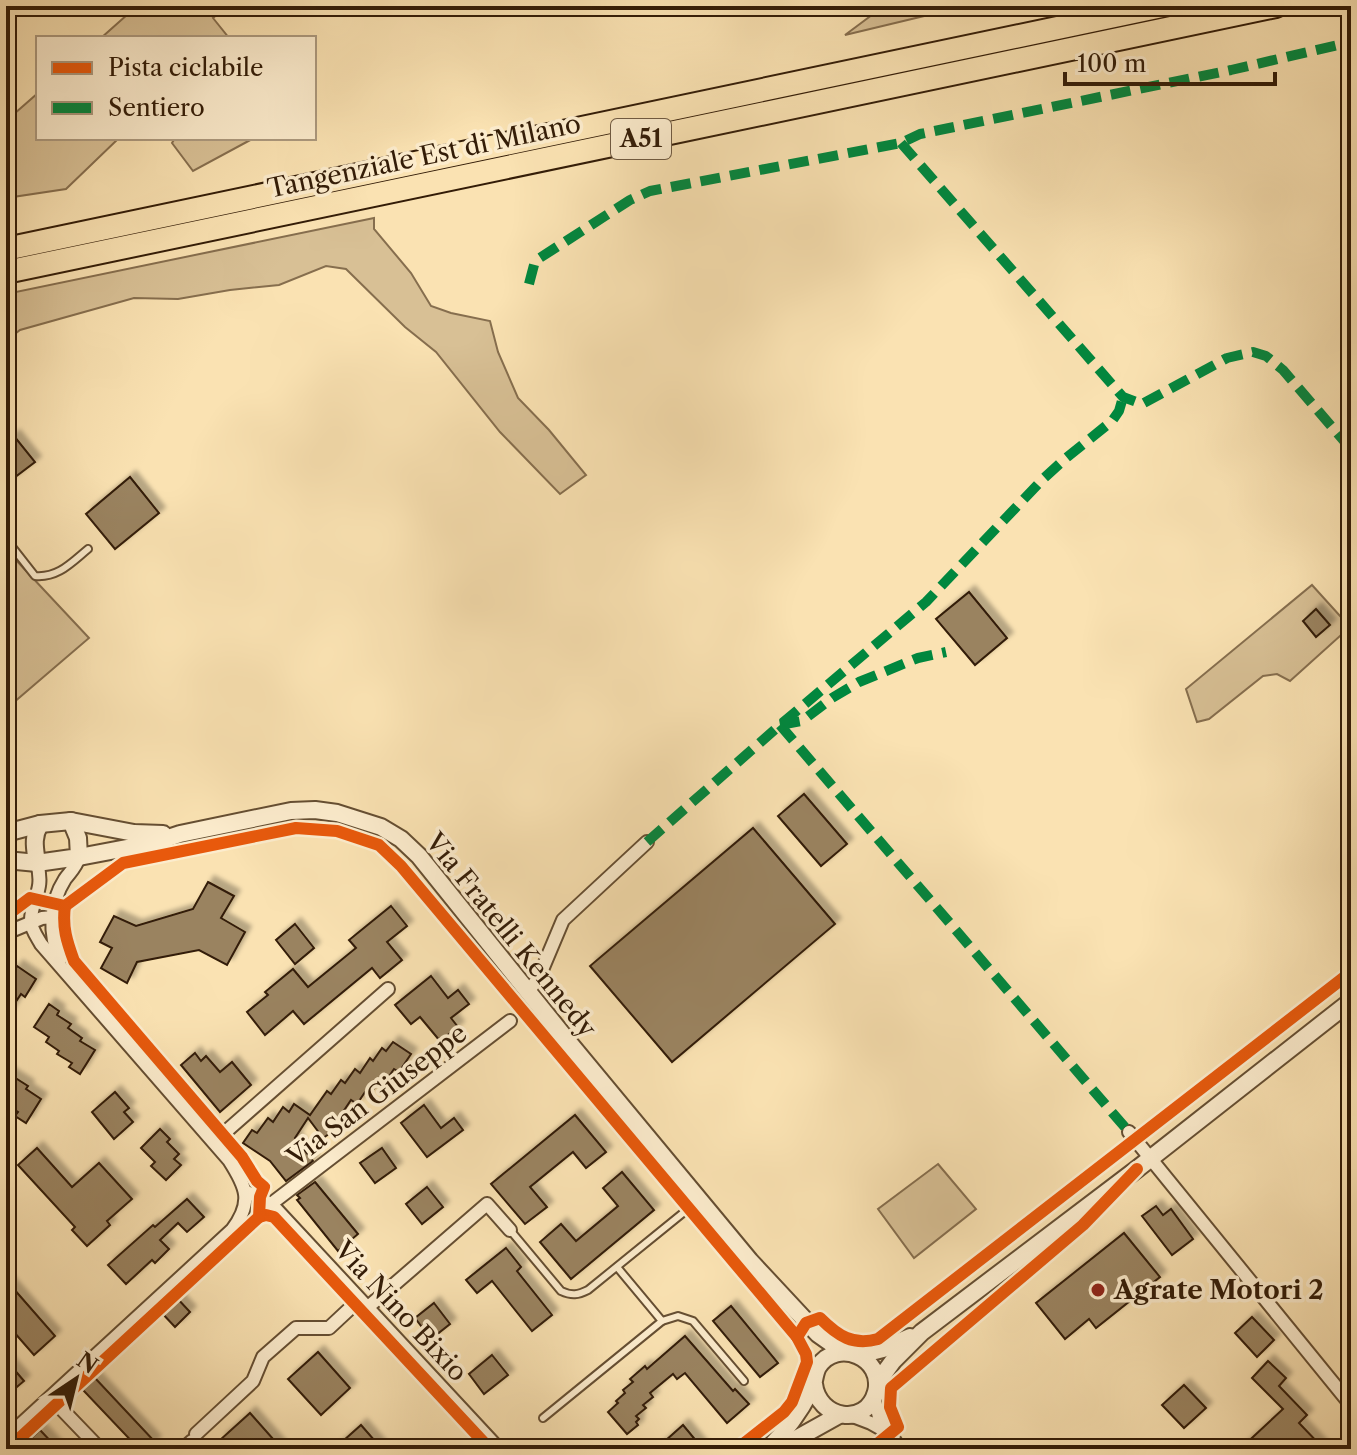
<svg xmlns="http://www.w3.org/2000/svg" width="1357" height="1455" font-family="'Libre Caslon Text',serif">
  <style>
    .green { fill: #d8c095; stroke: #866e4e; stroke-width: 2 }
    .building { fill: #9a8360; stroke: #331c07; stroke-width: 2; filter: url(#shadow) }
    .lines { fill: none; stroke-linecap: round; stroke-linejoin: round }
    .service-casing { stroke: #654e32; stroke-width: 10 }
    .minor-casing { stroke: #654e32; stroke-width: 16 }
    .tertiary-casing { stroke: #654e32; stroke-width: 20 }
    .motorway-casing { stroke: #331c07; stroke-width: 26 }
    .service { stroke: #fceccd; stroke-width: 6 }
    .minor { stroke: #fceccd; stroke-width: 12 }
    .tertiary { stroke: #fceccd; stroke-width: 16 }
    .motorway { stroke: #fae2b2; stroke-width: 22 }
    .quiet { stroke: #00873e; stroke-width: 10; stroke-dasharray: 20 10; stroke-linecap: butt }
    .cycleway-casing { stroke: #fceccd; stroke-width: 17 }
    .cycleway { stroke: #e8590c; stroke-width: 12 }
    .poi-dot { fill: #8f2418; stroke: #fceccd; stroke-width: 3 }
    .labels { text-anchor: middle; stroke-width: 7; stroke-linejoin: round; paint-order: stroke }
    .shield { fill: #fceccd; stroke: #6f5a42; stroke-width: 2 }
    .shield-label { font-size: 24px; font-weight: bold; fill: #331c07 }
    .street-label { font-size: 26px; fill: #331c07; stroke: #fceccd }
    .poi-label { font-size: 26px; font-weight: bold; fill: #331c07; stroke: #fceccd; text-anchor: start }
  </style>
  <defs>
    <filter id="shadow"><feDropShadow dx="6" dy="-6" stdDeviation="2" flood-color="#0004"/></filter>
  </defs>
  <rect width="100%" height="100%" fill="#fae2b2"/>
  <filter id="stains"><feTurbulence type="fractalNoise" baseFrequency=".0025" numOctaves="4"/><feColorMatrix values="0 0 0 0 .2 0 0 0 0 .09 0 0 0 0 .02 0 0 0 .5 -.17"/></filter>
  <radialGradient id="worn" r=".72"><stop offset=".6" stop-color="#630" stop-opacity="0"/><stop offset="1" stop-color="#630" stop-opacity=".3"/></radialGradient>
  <g class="green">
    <path d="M137,6H227L213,18L229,38H101Z"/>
    <path d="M884,6H966L845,35Z"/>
    <path d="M38,93V138H119L66,189L6,198V121Z"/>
    <path d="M175,138H254L193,171L172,143Z"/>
    <path d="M374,218V229L411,273L431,306L451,313L490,321L498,352L518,398L549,430L586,475L560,494L500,432L436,352L405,327L346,269L326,266L279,285L230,290L178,299L134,298L20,330L6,341V294Z"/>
    <path d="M15,559L89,638L6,709V567Z"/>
    <path d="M1312,585L1350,627L1290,681L1277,674L1263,676L1209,719L1197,722L1186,689Z"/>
    <path d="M938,1164L976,1209L914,1258L878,1209Z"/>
  </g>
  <g class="building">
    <path d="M14,436L35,462L6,484V442Z"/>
    <path d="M130,477L159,513L115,549L86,514Z"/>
    <path d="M969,592L1007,638L975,665L936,619Z"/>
    <path d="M1316,609L1330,625L1316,637L1303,621Z"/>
    <path d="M804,794L847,844L821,866L778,816Z"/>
    <path d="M753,828L835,924L672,1062L590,966Z"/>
    <path d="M208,882L234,896L221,918L245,932L227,965L199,950L137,962L127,983L101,968L112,948L100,942L114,916L136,926L193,909Z"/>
    <path d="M391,906L407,926L387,942L402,960L380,978L372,968L304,1024L293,1011L265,1035L247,1012L268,995L265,992L293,969L308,987L356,948L349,940Z"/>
    <path d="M295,924L314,948L295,964L276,940Z"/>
    <path d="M17,966L36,979L25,997L21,994L6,1017V969L13,973Z"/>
    <path d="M431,976L448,998L458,990L469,1004L451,1018L458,1027L440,1041L420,1017L411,1024L395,1005Z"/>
    <path d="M49,1004L59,1011L57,1015L71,1024L68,1028L82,1038L80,1041L95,1050L80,1074L69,1067L72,1063L57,1054L59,1051L46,1042L49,1037L34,1027Z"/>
    <path d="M393,1042L411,1054L399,1072L394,1069L383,1085L378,1082L370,1095L365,1092L357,1104L351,1100L331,1130L332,1132L323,1138L308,1118L295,1138L313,1161L286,1181L270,1161L243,1143L252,1130L257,1133L268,1118L273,1122L283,1107L289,1112L294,1104L310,1115L327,1091L331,1094L341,1080L345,1083L355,1069L360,1073L370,1058L373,1061L382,1048L386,1051Z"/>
    <path d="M195,1053L201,1061L206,1056L220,1072L232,1062L251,1085L220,1112L181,1065Z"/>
    <path d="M6,1072L28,1086L26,1089L41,1099L26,1123L15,1116L18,1112L6,1104Z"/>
    <path d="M115,1092L129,1108L124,1112L133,1122L114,1139L92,1112Z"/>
    <path d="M424,1105L441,1128L454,1118L463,1130L427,1157L401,1123Z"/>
    <path d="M575,1115L606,1152L586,1168L573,1152L530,1187L547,1207L525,1224L491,1184Z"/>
    <path d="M160,1129L170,1139L167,1142L179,1154L174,1159L181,1165L166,1180L151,1166L155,1162L141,1148Z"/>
    <path d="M37,1148L72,1187L99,1163L132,1199L107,1221L110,1225L87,1246L72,1230L75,1227L18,1165Z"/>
    <path d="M382,1148L396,1168L375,1183L360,1163Z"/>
    <path d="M622,1172L654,1210L571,1279L540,1242L561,1224L576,1241L618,1206L603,1188Z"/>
    <path d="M315,1182L358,1234L338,1251L297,1200L300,1198L297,1195Z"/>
    <path d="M427,1187L443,1207L422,1224L406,1204Z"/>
    <path d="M187,1199L204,1217L187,1232L178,1223L160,1240L169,1249L155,1263L152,1260L126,1284L108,1265L153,1225L155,1227Z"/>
    <path d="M1156,1206L1163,1215L1171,1209L1193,1239L1172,1255L1142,1216Z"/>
    <path d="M1124,1233L1160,1277L1096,1328L1089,1319L1065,1339L1036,1303Z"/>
    <path d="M506,1248L521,1267L517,1271L552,1315L532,1331L492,1281L477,1293L466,1280Z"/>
    <path d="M6,1280L55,1336L34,1355L6,1323Z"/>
    <path d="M176,1297L190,1312L175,1327L160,1311Z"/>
    <path d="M434,1303L450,1324L431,1339L415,1318Z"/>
    <path d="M731,1306L778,1363L760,1377L713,1321Z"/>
    <path d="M1252,1317L1274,1340L1257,1357L1235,1333Z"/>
    <path d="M685,1336L733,1391L735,1389L749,1404L727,1423L685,1373L677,1379L673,1374L650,1393L653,1397L643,1405L646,1408L636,1416L639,1419L636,1422L638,1425L627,1434L608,1412L618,1403L616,1401L625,1393L623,1390L633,1382L630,1379L645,1366L647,1369Z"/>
    <path d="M318,1352L350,1388L321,1415L288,1379Z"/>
    <path d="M492,1355L508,1375L484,1394L469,1374Z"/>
    <path d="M6,1360L24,1381L6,1396Z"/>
    <path d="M1268,1361L1286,1378L1279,1386L1307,1415L1299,1423L1324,1449H1240L1283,1409L1252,1378Z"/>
    <path d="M95,1378L155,1442L147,1449H139L83,1390Z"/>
    <path d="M1184,1385L1206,1408L1184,1428L1162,1405Z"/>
    <path d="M250,1413L282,1449H228L220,1440Z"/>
    <path d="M361,1425L382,1449H334Z"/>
    <path d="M683,1425L703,1449H656Z"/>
    <path d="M40,1430L58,1449H34L27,1442Z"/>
  </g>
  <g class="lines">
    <g class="service-casing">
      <g id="service">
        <path d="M6,539L35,576C58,578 71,563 88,549"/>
        <path d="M510,1230L561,1291C572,1296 578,1295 588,1290L699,1200"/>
        <path d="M617,1267L662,1321L678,1316L693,1321L744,1381"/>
        <path d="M543,1418L662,1321"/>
      </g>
    </g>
    <g class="minor-casing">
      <g id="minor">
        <path d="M6,933L42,918L53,917"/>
        <path d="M60,960C49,934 49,904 65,879C71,871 76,867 79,857"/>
        <path d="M528,992L539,977L563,920L647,842"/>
        <path d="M1129,1132L1351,1405"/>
        <path d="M214,1142L388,989"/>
        <path d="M246,1192L260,1197L277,1210L499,1449"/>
        <path d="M271,1204L510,1021"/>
        <path d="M367,1308L487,1204L510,1230"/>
        <path d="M874,1397L879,1417L900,1449"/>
        <path d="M51,1398L100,1449"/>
        <path d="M850,1415L871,1423L887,1432"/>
        <path d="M196,1434L253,1381L263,1357L296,1328H329L359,1300"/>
        <path d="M6,1438L232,1230C253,1202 247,1188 229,1160L41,944C37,937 31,929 31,921C31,898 45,892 37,863"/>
        <path d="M183,1449L192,1441"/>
      </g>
    </g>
    <g class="tertiary-casing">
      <g id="tertiary">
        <path d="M6,833L40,824L71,821L134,833L163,834"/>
        <path d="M79,857L153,843L180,834L291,811L315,810L337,813L381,827L401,839L419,856L571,1045L750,1261L818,1334L835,1346L848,1352"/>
        <path d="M6,860L37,863L79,857L78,838L71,821"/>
        <path d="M37,863C35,848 32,838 40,824"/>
        <path d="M859,1355L883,1349L910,1337"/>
        <path d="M877,1383L893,1361L922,1332L1137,1169L1351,1001"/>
        <path d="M768,1449C785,1432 800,1411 811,1390C815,1382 814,1374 818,1367C837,1337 885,1358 876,1392C866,1428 818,1419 814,1384"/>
        <path d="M778,1449L839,1415"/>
      </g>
    </g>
    <g class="motorway-casing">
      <g id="motorway">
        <path d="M6,249L1162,6"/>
        <path d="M6,272L1276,6"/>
      </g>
    </g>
    <use href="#service" class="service"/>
    <use href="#minor" class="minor"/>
    <use href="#tertiary" class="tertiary"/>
    <use href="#motorway" class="motorway"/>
    <g class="quiet">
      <path d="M901,143L1123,397L1142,404L1227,358L1253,352L1266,356L1283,370L1351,449"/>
      <path d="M529,284L535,261L630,200L650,191L901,143L920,134L1231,70L1351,42"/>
      <path d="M780,725L1129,1132"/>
      <path d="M780,725L802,721L832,698L859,682L918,658L946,652"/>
      <path d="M647,842L780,725L926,602L1043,479L1066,458L1112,421L1119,411L1123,397"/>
    </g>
    <g class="cycleway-casing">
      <g id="cycleway">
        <path d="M6,916L30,898L65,906L123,863L296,828L337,831L379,845L401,866L797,1337"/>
        <path d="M259,1217L266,1215L274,1217L490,1449"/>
        <path d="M875,1446L898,1427L890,1407L891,1388L1083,1225L1137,1169"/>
        <path d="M8,1449L259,1217L260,1197L264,1187L257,1181L242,1157L74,961C67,942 62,927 65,906"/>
        <path d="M737,1449L784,1412L792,1402L807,1362L806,1354L797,1337L806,1323L820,1318C838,1336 853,1346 878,1339L1351,972"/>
      </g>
    </g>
    <use href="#cycleway" class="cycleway"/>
  </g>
  <circle class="poi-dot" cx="1098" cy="1290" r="8"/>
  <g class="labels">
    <rect class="shield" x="611" y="119" width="60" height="40" rx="6"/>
    <g class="shield-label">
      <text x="641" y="147">A51</text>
    </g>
    <g class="street-label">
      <text transform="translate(424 156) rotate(-12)" y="9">Tangenziale Est di Milano</text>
      <text transform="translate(511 935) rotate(51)" y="9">Via Fratelli Kennedy</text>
      <text transform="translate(377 1095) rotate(-37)" y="9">Via San Giuseppe</text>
      <text transform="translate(401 1311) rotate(47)" y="9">Via Nino Bixio</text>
    </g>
    <g class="poi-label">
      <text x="1114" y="1299">Agrate Motori 2</text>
    </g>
  </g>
  <rect width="1357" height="1455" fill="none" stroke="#fae2b2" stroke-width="32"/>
  <rect x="8" y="8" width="1341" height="1439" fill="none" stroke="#331c07" stroke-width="4"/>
  <rect x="16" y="16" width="1325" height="1423" fill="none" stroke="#331c07" stroke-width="2"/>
  <rect x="36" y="36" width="280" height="104" fill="#fceccd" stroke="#ac997e" stroke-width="2"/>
  <rect x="52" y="62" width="40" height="12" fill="#e8590c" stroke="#ac997e" stroke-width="2"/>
  <text x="108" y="76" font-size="24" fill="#331c07">Pista ciclabile</text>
  <rect x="52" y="102" width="40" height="12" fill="#00873e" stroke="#ac997e" stroke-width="2"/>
  <text x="108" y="116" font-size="24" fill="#331c07">Sentiero</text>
  <g transform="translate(76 1379) rotate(35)" stroke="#fceccd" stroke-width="6" paint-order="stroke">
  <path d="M0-6L14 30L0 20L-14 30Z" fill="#331c07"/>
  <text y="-12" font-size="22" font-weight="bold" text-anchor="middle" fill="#331c07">N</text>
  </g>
  <path d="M1065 72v12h210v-12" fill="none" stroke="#331c07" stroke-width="4"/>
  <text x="1077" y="72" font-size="24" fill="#331c07" stroke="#fceccd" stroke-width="6" paint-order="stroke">100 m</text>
  <rect width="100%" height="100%" filter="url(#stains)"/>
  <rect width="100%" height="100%" fill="url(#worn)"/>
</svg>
